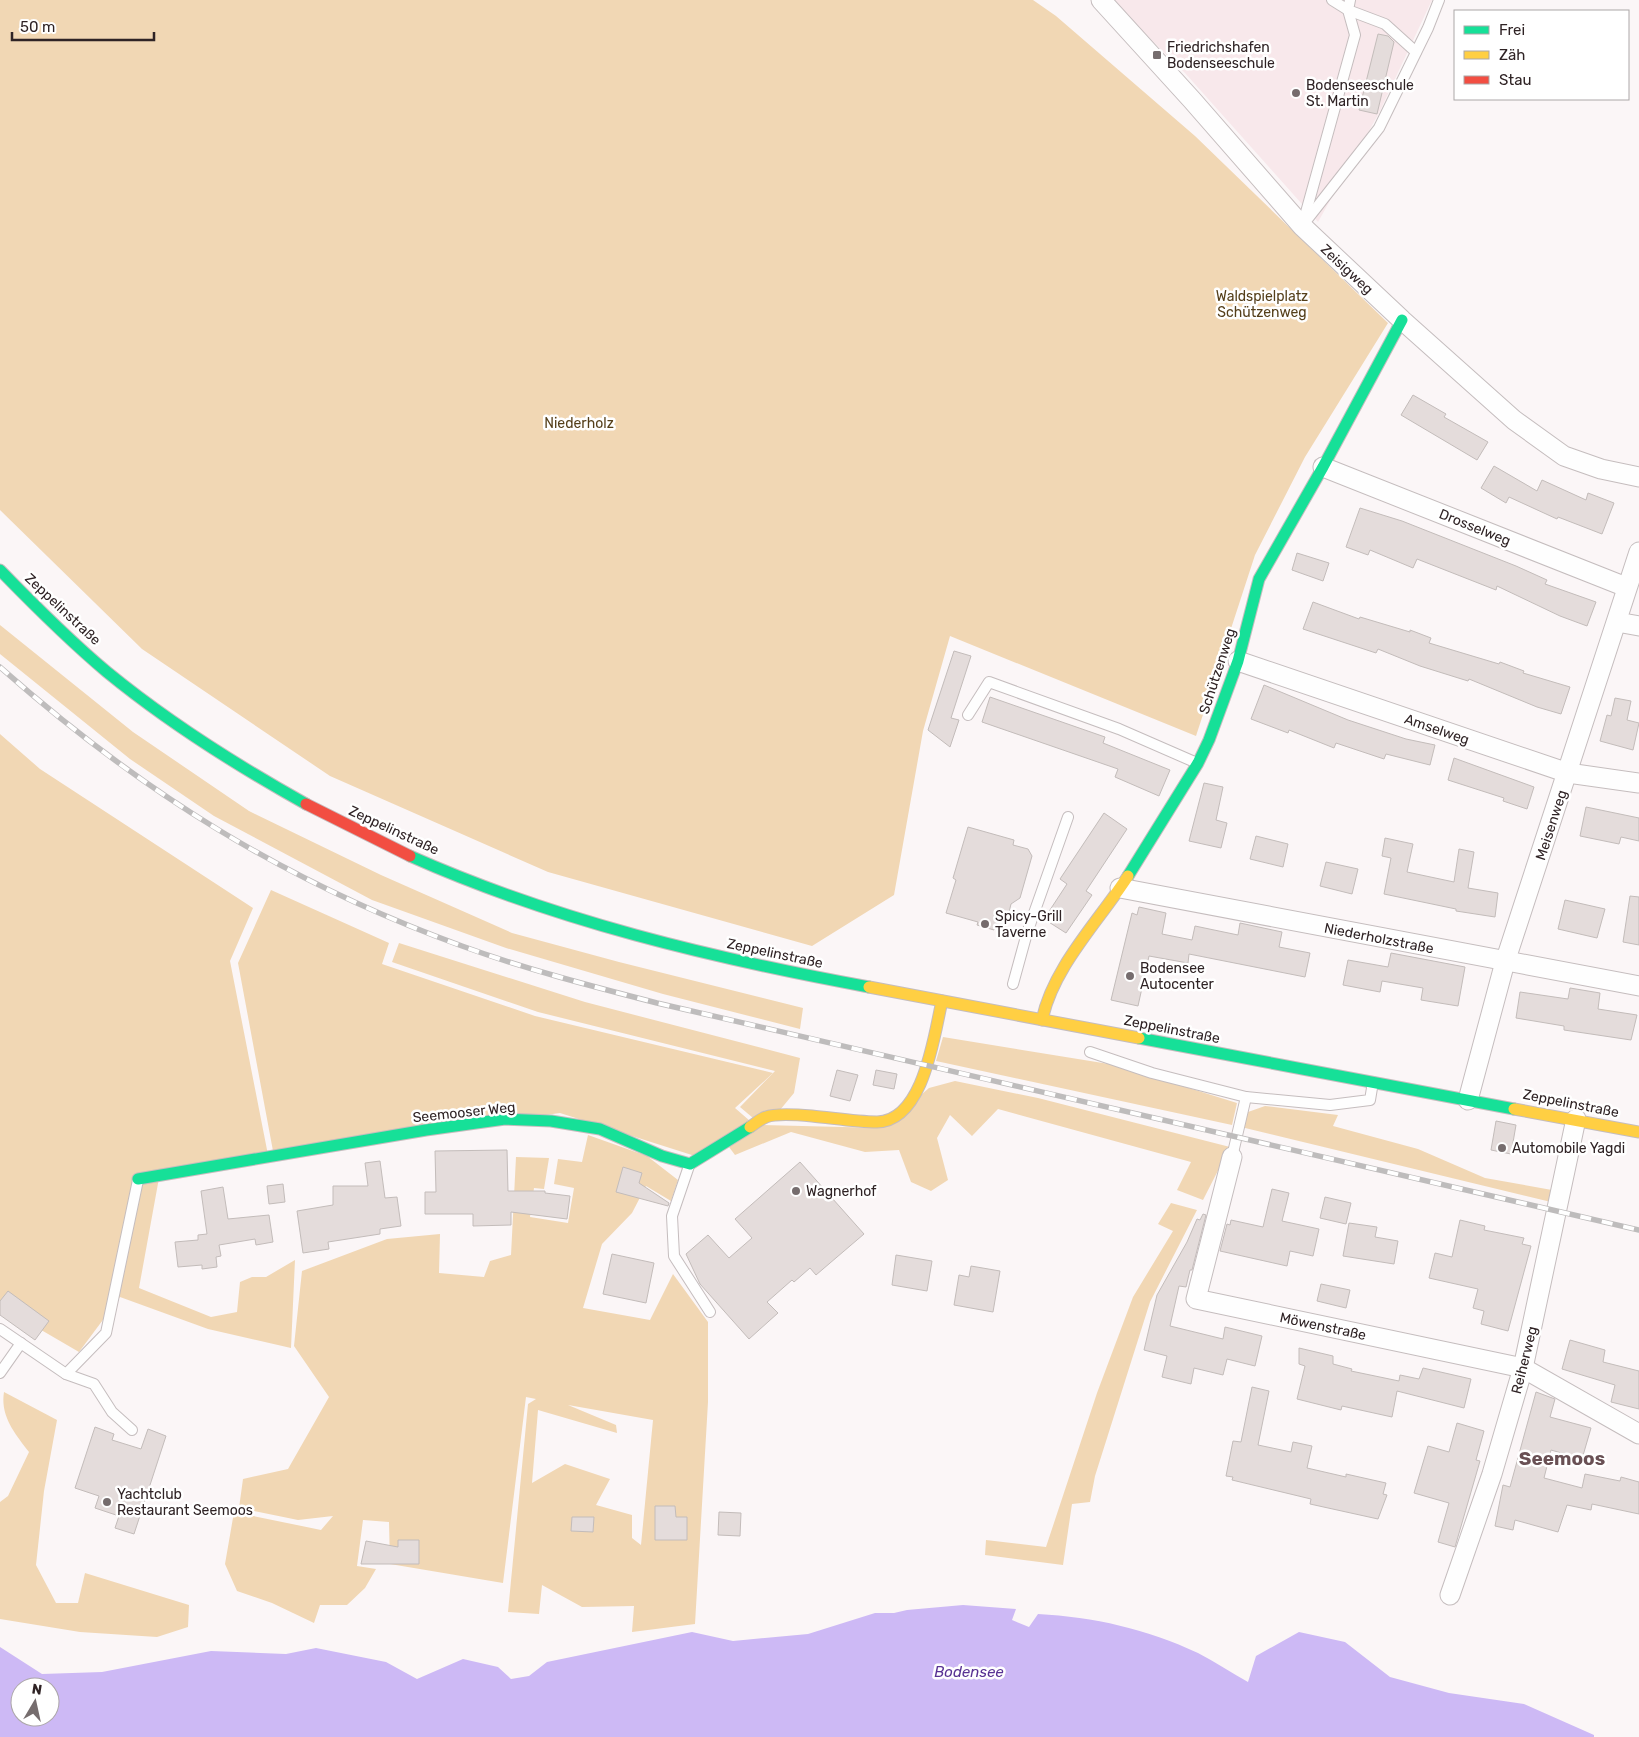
<svg xmlns="http://www.w3.org/2000/svg" width="1639" height="1737" font-family="Rubik,sans-serif">
  <style>
    .built { fill: #f8e8eb }
    .green { fill: #f1d7b4; fill-rule: evenodd }
    .water { fill: #cdb9f5; fill-rule: evenodd }
    .building { fill: #e4dcdb; stroke: #c3bcba }
    .lines { fill: none; stroke-linecap: round; stroke-linejoin: round }
    .lane-casing { stroke: #c5bdbe; stroke-width: 12 }
    .street-casing { stroke: #c5bdbe; stroke-width: 21 }
    .fast-casing { stroke: #c5bdbe; stroke-width: 13 }
    .slow-casing { stroke: #c5bdbe; stroke-width: 13 }
    .jam-casing { stroke: #c5bdbe; stroke-width: 13 }
    .lane { stroke: #fefefe; stroke-width: 10 }
    .street { stroke: #fefefe; stroke-width: 19 }
    .fast { stroke: #16e098; stroke-width: 11 }
    .slow { stroke: #ffcf43; stroke-width: 11 }
    .jam { stroke: #f24e42; stroke-width: 11 }
    .rail-casing { stroke: #bebcbc; stroke-width: 5.5 }
    .rail { stroke: #fff; stroke-width: 4; stroke-dasharray: 11; stroke-linecap: butt }
    .poi-dot { fill: #766d6e; stroke: #fff; stroke-width: 2 }
    .labels { text-anchor: middle; stroke-width: 5; stroke-linejoin: round; paint-order: stroke }
    .poi-label { font-size: 14px; fill: #2f2325; stroke: #fff; text-anchor: start }
    .street-label { font-size: 14px; fill: #2f2325; stroke: #fff }
    .park-label { font-size: 14px; fill: #553f1a; stroke: #fff }
    .water-label { font-size: 15px; font-style: italic; fill: #583293; stroke: #fff }
    .district-label { font-size: 19px; font-weight: bold; fill: #695054; stroke: #fff }
  </style>
  <rect width="100%" height="100%" fill="#fbf6f7"/>
  <path class="built" d="M1111,0H1432L1379,113L1318,222L1185,73Z"/>
  <g class="green">
    <path d="M0,0H1033L1056,16L1195,136L1388,323L1305,457L1255,555L1196,736L950,636L923,731L894,895L812,946L548,872L330,776L142,649L0,510Z"/>
    <path d="M0,625L133,732L249,811L381,875L512,933L619,962L803,1008L800,1029L663,994L506,948L372,900L214,816L130,759L0,654Z"/>
    <path d="M0,734L40,769L253,908L230,961L269,1160L159,1178L139,1288L211,1317L237,1312L240,1282L252,1277H266L295,1260L291,1348L208,1329L120,1297L79,1352L0,1306Z"/>
    <path d="M271,890L389,943L382,964L535,1016L773,1073L735,1108L750,1121L695,1156L560,1113L273,1151L238,963Z"/>
    <path d="M399,943L585,1002L800,1058L794,1093L780,1110L753,1118L740,1107L775,1071L538,1012L392,962Z"/>
    <path d="M943,1037L1115,1065L1237,1103L1232,1125L936,1061Z"/>
    <path d="M955,1081L1038,1098L1230,1147L1203,1200L1177,1190L1191,1162L998,1109L972,1136L950,1115L937,1138L948,1180L931,1191L911,1182L899,1150L865,1152L791,1132L735,1155L729,1147L761,1125L883,1128L929,1088Z"/>
    <path d="M1265,1106L1338,1115L1333,1126L1418,1149L1485,1178L1552,1190L1551,1202L1241,1127L1248,1112Z"/>
    <path d="M588,1135L647,1156L678,1180L671,1201L646,1186L632,1213L602,1244L583,1308L650,1320L673,1274L708,1322V1402L695,1624L632,1632L634,1606L582,1607L542,1585L539,1614L508,1612L528,1404L536,1399L526,1397L503,1583L390,1564L389,1522L363,1520L357,1566L376,1569L365,1588L347,1605H320L314,1623L272,1603L237,1591L225,1564L234,1512L321,1530L333,1516L298,1520L239,1508L243,1479L288,1469L329,1397L294,1346L302,1271L387,1239L440,1234L439,1273L484,1277L490,1261L511,1255L516,1157L549,1158L544,1189L534,1188L530,1217L568,1223L574,1188L554,1184L558,1159L582,1162ZM568,1405L653,1420L641,1545L632,1538V1515L596,1505L610,1479L565,1464L532,1483L538,1410L617,1433L616,1425Z"/>
    <path d="M1171,1203L1197,1210L1150,1302L1095,1476L1090,1502L1072,1504L1063,1565L985,1555L986,1540L1046,1547L1097,1393L1133,1297L1173,1231L1158,1224Z"/>
    <path d="M4,1392L57,1420L44,1491L36,1565L56,1603H78L85,1573L189,1605L188,1627L157,1637L80,1632L0,1619V1502L8,1496L29,1452C15,1434 0,1416 4,1392Z"/>
  </g>
  <path class="water" d="M963,1605L1016,1609L1012,1620L1029,1627L1038,1614C1094,1617 1147,1629 1198,1653C1215,1662 1232,1673 1248,1682L1256,1656L1299,1632L1345,1642L1390,1677L1449,1693L1524,1704L1594,1735V1737H0V1647L42,1674L102,1672L211,1651L286,1654L316,1648L386,1662L417,1679L463,1659L498,1667L511,1679L529,1676L547,1662L692,1632L733,1641L808,1634L875,1613H894L907,1610ZM20,1687H50V1717H20Z"/>
  <g class="building">
    <path d="M1378,34L1388,36L1394,42L1377,114L1359,110Z"/>
    <path d="M1413,395L1446,414L1444,417L1488,442L1477,460L1401,415Z"/>
    <path d="M1494,466L1537,491L1542,480L1586,500L1588,493L1614,503L1602,534L1558,517L1557,519L1509,497L1506,503L1481,488Z"/>
    <path d="M1360,508L1402,521L1516,566L1547,580L1545,584L1596,602L1587,626L1560,616L1497,586L1496,590L1417,559L1413,568L1370,550L1368,555L1346,547Z"/>
    <path d="M1297,553L1329,563L1323,581L1292,570Z"/>
    <path d="M1313,602L1359,619L1360,617L1410,632V630L1431,638L1429,643L1499,664L1500,662L1524,671L1523,673L1570,687L1561,714L1537,707L1469,679L1468,681L1420,666L1378,649L1376,653L1303,629Z"/>
    <path d="M954,651L971,656L951,718L959,720L950,747L928,730Z"/>
    <path d="M1264,685L1348,720L1406,739L1435,745L1430,765L1386,754L1384,759L1336,743L1334,748L1289,730L1288,733L1251,719Z"/>
    <path d="M990,697L1105,737L1103,743L1170,770L1159,796L1115,777L1118,769L982,722Z"/>
    <path d="M1615,698L1631,701L1627,720L1639,723L1633,750L1600,741L1607,715L1611,716Z"/>
    <path d="M1454,758L1534,787L1527,809L1503,801L1504,798L1448,780Z"/>
    <path d="M1204,783L1223,787L1216,820L1227,823L1221,848L1189,841Z"/>
    <path d="M1586,807L1639,818V841L1621,837L1619,844L1580,836Z"/>
    <path d="M1104,813L1127,829L1086,891L1092,895L1066,933L1044,919L1067,884L1060,879Z"/>
    <path d="M968,827L1014,840L1013,845L1028,849L1032,856L1020,898L1011,904L1005,929L995,926L994,930L977,925L978,922L946,913L956,880L953,878Z"/>
    <path d="M1256,836L1288,844L1283,867L1250,859Z"/>
    <path d="M1385,838L1413,844L1407,872L1454,882L1459,849L1474,852L1468,888L1498,893L1495,917L1456,911V909L1384,894L1391,858L1382,856Z"/>
    <path d="M1326,862L1358,869L1352,894L1320,886Z"/>
    <path d="M1630,896L1639,897V945L1623,942Z"/>
    <path d="M1565,900L1605,909L1597,938L1558,929Z"/>
    <path d="M1139,907L1166,913L1162,934L1192,940L1195,926L1238,935L1240,923L1282,932L1279,947L1310,953L1305,977L1189,954L1188,963L1149,956L1138,1006L1111,1000L1132,913L1137,915Z"/>
    <path d="M1391,953L1465,967L1458,1006L1421,1000L1423,988L1382,981L1380,992L1343,985L1348,960L1388,967Z"/>
    <path d="M1570,988L1600,993L1598,1009L1637,1015L1631,1040L1564,1030V1026L1516,1018L1520,992L1568,999Z"/>
    <path d="M837,1070L858,1075L850,1101L830,1096Z"/>
    <path d="M876,1070L897,1074L894,1089L873,1085Z"/>
    <path d="M1496,1121L1516,1125L1511,1154L1491,1150Z"/>
    <path d="M507,1150L508,1191H545V1193L570,1196L567,1219L511,1212V1225L473,1226V1214H425V1192H436L435,1151Z"/>
    <path d="M380,1161L385,1198L397,1197L401,1226L380,1229V1234L328,1242L329,1249L303,1253L297,1211L333,1205V1186H368L365,1163Z"/>
    <path d="M800,1162L864,1234L816,1275L810,1268L794,1282L792,1280L767,1302L778,1313L749,1339L700,1284L686,1254L708,1235L729,1258L752,1238L735,1219Z"/>
    <path d="M623,1167L642,1173L639,1183L669,1203L668,1206L616,1192Z"/>
    <path d="M283,1184L285,1202L269,1204L267,1186Z"/>
    <path d="M223,1187L228,1219L269,1215L273,1242L256,1245L255,1239L219,1245L221,1256L216,1257L217,1267L202,1269V1265L178,1267L175,1242L198,1240V1235L207,1234L201,1191Z"/>
    <path d="M1272,1189L1289,1193L1282,1221L1319,1229L1313,1256L1290,1251L1287,1266L1220,1251L1227,1224L1230,1225L1231,1220L1263,1227Z"/>
    <path d="M1325,1197L1351,1203L1346,1224L1320,1218Z"/>
    <path d="M1203,1214L1206,1215L1192,1270H1190L1186,1287L1179,1286L1170,1326L1223,1339L1225,1327L1262,1336L1255,1366L1227,1359L1223,1375L1194,1368L1191,1384L1162,1377L1167,1356L1144,1350L1157,1295L1187,1242L1197,1219L1200,1220Z"/>
    <path d="M1460,1220L1485,1226L1484,1230L1524,1238L1522,1244L1531,1246L1508,1331L1481,1324L1484,1311L1473,1308L1478,1289L1429,1278L1435,1253L1452,1257Z"/>
    <path d="M1349,1223L1377,1227L1375,1237L1398,1241L1394,1264L1343,1256Z"/>
    <path d="M612,1254L654,1263L646,1303L603,1294Z"/>
    <path d="M896,1255L932,1261L927,1291L892,1285Z"/>
    <path d="M971,1266L1000,1271L993,1312L954,1305L959,1275L969,1277Z"/>
    <path d="M1321,1284L1350,1290L1346,1308L1317,1301Z"/>
    <path d="M8,1291L49,1321L35,1340L0,1315V1301Z"/>
    <path d="M1570,1340L1605,1350L1603,1362L1639,1371V1409L1611,1402L1615,1385L1562,1369Z"/>
    <path d="M1299,1348L1333,1356V1364L1352,1369L1351,1371L1399,1381L1400,1375L1419,1379L1423,1368L1471,1379L1464,1408L1397,1391L1392,1417L1342,1406L1341,1410L1297,1399L1305,1366L1299,1364Z"/>
    <path d="M1252,1387L1269,1391L1258,1445L1291,1452L1293,1442L1312,1446L1307,1468L1346,1477V1474L1386,1483L1383,1494L1387,1495L1378,1519L1310,1504L1311,1499L1232,1480L1233,1477L1226,1476L1233,1441L1241,1442Z"/>
    <path d="M1536,1392L1555,1399L1550,1417L1591,1428L1582,1459L1551,1450L1544,1478L1582,1488L1585,1474L1620,1481L1621,1477L1639,1482V1514L1592,1504L1591,1510L1567,1505L1558,1532L1515,1520L1513,1530L1495,1526L1503,1485L1510,1487Z"/>
    <path d="M1457,1423L1484,1431L1476,1460L1480,1461L1455,1547L1438,1542L1449,1503L1414,1493L1428,1446L1449,1452Z"/>
    <path d="M95,1427L114,1434L112,1440L141,1449L148,1429L166,1436L134,1534L115,1528L119,1516L95,1508L99,1496L75,1488Z"/>
    <path d="M655,1506H675L676,1517H687V1540H655Z"/>
    <path d="M719,1512L741,1513L740,1536L718,1535Z"/>
    <path d="M572,1517H594L593,1532L571,1531Z"/>
    <path d="M398,1540H419V1564H361L366,1541L398,1547Z"/>
  </g>
  <g class="lines">
    <g class="lane-casing">
      <g id="lane">
        <path d="M1350,0L1348,10L1385,24L1416,52"/>
        <path d="M1303,223L1355,35L1348,10L1332,0"/>
        <path d="M1302,226L1379,128L1428,28L1439,0"/>
        <path d="M968,715L989,682L1119,729L1197,763"/>
        <path d="M1013,984L1027,933L1068,817"/>
        <path d="M1090,1052L1152,1073L1246,1097L1330,1105L1370,1100L1373,1082"/>
        <path d="M1232,1157L1246,1097"/>
        <path d="M689,1166L672,1216L674,1256L710,1312"/>
        <path d="M0,1329L66,1374L94,1384L112,1412L132,1430"/>
        <path d="M0,1373L21,1343"/>
        <path d="M66,1374L106,1333L138,1180"/>
      </g>
    </g>
    <g class="street-casing">
      <g id="street">
        <path d="M1101,0L1192,100L1302,226L1402,320L1514,420L1564,456L1601,469L1639,477"/>
        <path d="M1323,467L1626,587"/>
        <path d="M1617,622L1639,626"/>
        <path d="M1238,661L1568,773L1639,783"/>
        <path d="M1120,888L1639,986"/>
        <path d="M1468,1100L1505,962L1639,552"/>
        <path d="M1232,1157L1196,1299L1523,1368L1639,1434"/>
        <path d="M1450,1595L1492,1474L1523,1368L1576,1119"/>
      </g>
    </g>
    <g class="fast-casing">
      <g id="fast">
        <path d="M0,570C34,605 69,640 107,672C168,722 236,765 306,804"/>
        <path d="M410,856C556,921 712,958 869,987"/>
        <path d="M1128,876L1198,763L1209,740L1238,661L1259,579L1323,467L1402,320"/>
        <path d="M1139,1038L1514,1109"/>
        <path d="M138,1179L426,1130L505,1119L551,1121L600,1129L662,1156L690,1164L750,1127"/>
      </g>
    </g>
    <g class="slow-casing">
      <g id="slow">
        <path d="M869,987L1139,1038"/>
        <path d="M1042,1020C1053,967 1099,921 1128,876"/>
        <path d="M1514,1109L1639,1132"/>
        <path d="M750,1127C755,1124 760,1119 766,1117C776,1113 801,1115 812,1116C833,1118 856,1122 877,1122C924,1121 934,1035 942,1001"/>
      </g>
    </g>
    <g class="jam-casing">
      <path id="jam" d="M306,804L410,856"/>
    </g>
    <use href="#lane" class="lane"/>
    <use href="#street" class="street"/>
    <use href="#fast" class="fast"/>
    <use href="#slow" class="slow"/>
    <use href="#jam" class="jam"/>
    <g class="rail-casing">
      <path id="rail" d="M0,667C140,791 285,882 462,946C525,969 591,986 657,1003L1639,1230"/>
    </g>
    <use href="#rail" class="rail"/>
  </g>
  <g class="poi-dot">
    <rect x="1152" y="50" width="10" height="10" rx="2.5"/>
    <circle cx="1296" cy="93" r="5"/>
    <circle cx="985" cy="924" r="5"/>
    <circle cx="1130" cy="976" r="5"/>
    <circle cx="1502" cy="1148" r="5"/>
    <circle cx="796" cy="1191" r="5"/>
    <circle cx="107" cy="1502" r="5"/>
  </g>
  <g class="labels">
    <g class="poi-label">
      <text x="1167" y="52">Friedrichshafen<tspan x="1167" dy="16">Bodenseeschule</tspan></text>
      <text x="1306" y="90">Bodenseeschule<tspan x="1306" dy="16">St. Martin</tspan></text>
      <text x="995" y="921">Spicy-Grill<tspan x="995" dy="16">Taverne</tspan></text>
      <text x="1140" y="973">Bodensee<tspan x="1140" dy="16">Autocenter</tspan></text>
      <text x="1512" y="1153">Automobile Yagdi</text>
      <text x="806" y="1196">Wagnerhof</text>
      <text x="117" y="1499">Yachtclub<tspan x="117" dy="16">Restaurant Seemoos</tspan></text>
    </g>
    <g class="street-label">
      <text transform="translate(1347 269) rotate(43)" y="5">Zeisigweg</text>
      <text transform="translate(1475 527) rotate(22)" y="5">Drosselweg</text>
      <text transform="translate(63 609) rotate(43)" y="5">Zeppelinstraße</text>
      <text transform="translate(1217 671) rotate(-72)" y="5">Schützenweg</text>
      <text transform="translate(1437 729) rotate(19)" y="5">Amselweg</text>
      <text transform="translate(1551 825) rotate(-72)" y="5">Meisenweg</text>
      <text transform="translate(394 830) rotate(25)" y="5">Zeppelinstraße</text>
      <text transform="translate(1379 938) rotate(11)" y="5">Niederholzstraße</text>
      <text transform="translate(775 953) rotate(12)" y="5">Zeppelinstraße</text>
      <text transform="translate(1172 1029) rotate(11)" y="5">Zeppelinstraße</text>
      <text transform="translate(1571 1103) rotate(11)" y="5">Zeppelinstraße</text>
      <text transform="translate(464 1112) rotate(-6)" y="5">Seemooser Weg</text>
      <text transform="translate(1323 1326) rotate(12)" y="5">Möwenstraße</text>
      <text transform="translate(1524 1360) rotate(-76)" y="5">Reiherweg</text>
    </g>
    <g class="park-label">
      <text x="1262" y="301">Waldspielplatz<tspan x="1262" dy="16">Schützenweg</tspan></text>
      <text x="579" y="428">Niederholz</text>
    </g>
    <g class="water-label">
      <text x="969" y="1677">Bodensee</text>
    </g>
    <g class="district-label">
      <text x="1562" y="1465">Seemoos</text>
    </g>
  </g>
  <rect x="1454" y="10" width="175" height="90" fill="#ffffff" stroke="#aca7a8"/>
  <rect x="1464" y="26" width="25" height="8" fill="#16e098" stroke="#aca7a8"/>
  <text x="1499" y="35" font-size="15" fill="#2f2325">Frei</text>
  <rect x="1464" y="51" width="25" height="8" fill="#ffcf43" stroke="#aca7a8"/>
  <text x="1499" y="60" font-size="15" fill="#2f2325">Zäh</text>
  <rect x="1464" y="76" width="25" height="8" fill="#f24e42" stroke="#aca7a8"/>
  <text x="1499" y="85" font-size="15" fill="#2f2325">Stau</text>
  <g transform="translate(35 1702) rotate(9)"><circle r="24" fill="#ffffff" stroke="#aca7a8"/>
  <path d="M0-4L9 19L0 12L-9 19Z" fill="#766d6e"/>
  <text y="-8" font-size="14" font-weight="bold" text-anchor="middle" fill="#2f2325">N</text>
  </g>
  <path d="M12 32v8h142v-8" fill="none" stroke="#2f2325" stroke-width="2.5"/>
  <text x="20" y="32" font-size="15" fill="#2f2325" stroke="#ffffff" stroke-width="4" paint-order="stroke">50 m</text>
</svg>
